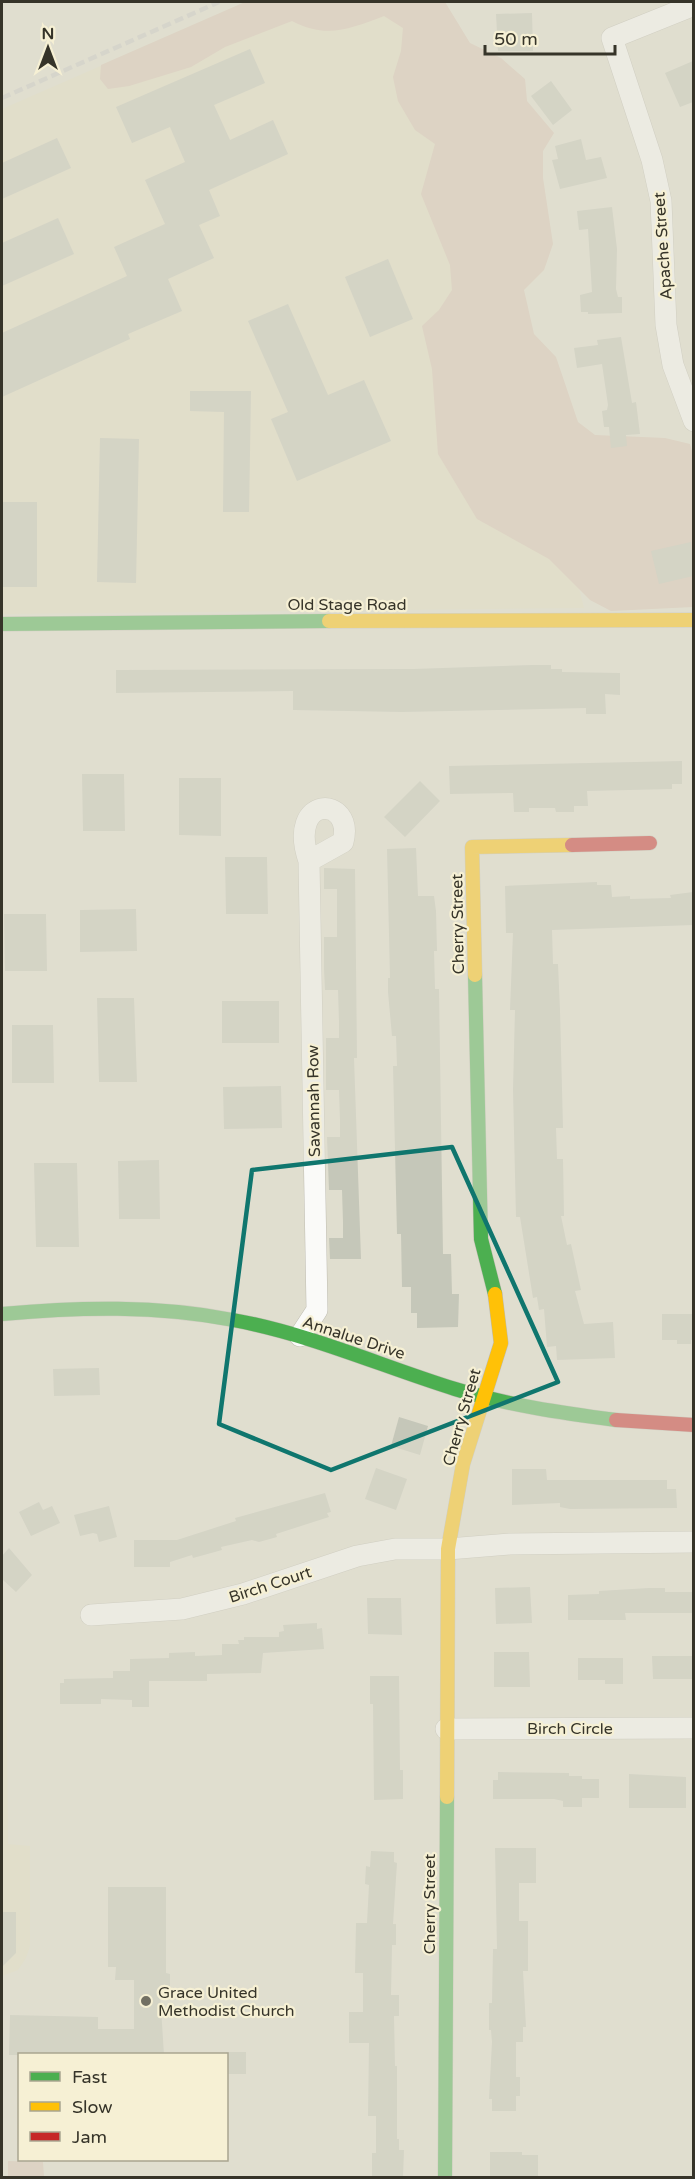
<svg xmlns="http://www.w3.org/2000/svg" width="695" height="2179" font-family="'Varela Round',sans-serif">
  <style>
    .built { fill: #e2ddc3 }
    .green { fill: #d9c5b5 }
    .building { fill: #c5c7b9 }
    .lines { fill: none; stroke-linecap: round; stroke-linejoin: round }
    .street-casing { stroke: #bebcb1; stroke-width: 22 }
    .fast-casing { stroke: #bebcb1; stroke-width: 15 }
    .slow-casing { stroke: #bebcb1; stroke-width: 15 }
    .jam-casing { stroke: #bebcb1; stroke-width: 15 }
    .street { stroke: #fafaf8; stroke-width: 21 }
    .fast { stroke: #4caf50; stroke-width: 14 }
    .slow { stroke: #ffc107; stroke-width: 14 }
    .jam { stroke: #c62828; stroke-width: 14 }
    .rail { stroke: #cbcac6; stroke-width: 4.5; stroke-dasharray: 9 4.5; stroke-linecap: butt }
    .marked { fill: none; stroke: #0f766e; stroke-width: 4.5; stroke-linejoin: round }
    .poi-dot { fill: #727063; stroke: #f6f0d4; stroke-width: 2 }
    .labels { text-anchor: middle; stroke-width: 4.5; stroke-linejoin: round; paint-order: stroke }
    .street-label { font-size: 16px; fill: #363429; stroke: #f6f0d4 }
    .poi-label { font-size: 16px; fill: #363429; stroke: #f6f0d4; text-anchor: start }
  </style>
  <rect width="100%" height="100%" fill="#e0decf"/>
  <g class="built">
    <path d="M247,2H430L584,608L2,614V109Z"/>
    <path d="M2,1639L6,1653L8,1844L30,1846V1946L26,1958L18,1970L2,1976Z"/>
  </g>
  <g class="green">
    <path d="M245,2H445L470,43L501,58L525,79L527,101L554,133L543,151V178L553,244L544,270L524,290L534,334L556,357L578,422L595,435L665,438L690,444L694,459L693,607L611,611L590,600L549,559L477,519L438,454L432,369L422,326L439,310L452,290L450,265L421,194L435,144L415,130L398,101L393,77L401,51L403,28L384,16C349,29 327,39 292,21L225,47L191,67L129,86L108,89L100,79L101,65Z"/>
    <path d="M8,2161L43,2162L44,2177H8Z"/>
  </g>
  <g class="building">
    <path d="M532,13L533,51H498L496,14Z"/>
    <path d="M250,49L265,83L214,105L230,140L273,120L288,154L209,190L220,216L199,225L214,258L168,279L182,311L128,334L130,339L2,397V333L127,276L114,247L165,224L145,180L185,162L170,127L132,143L116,107Z"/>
    <path d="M693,61V102L680,107L665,73Z"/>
    <path d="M551,81L572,110L553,125L531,96Z"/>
    <path d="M57,138L71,168L2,199V163Z"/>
    <path d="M581,139L586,160L601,157L607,178L560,189L552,160L558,159L555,146Z"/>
    <path d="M612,207L617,249L616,289L618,297H622V313L588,314V312H581L580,295L592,292L588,229L579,230L577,211Z"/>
    <path d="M58,218L74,254L2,286V243Z"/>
    <path d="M388,259L413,319L370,337L345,277Z"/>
    <path d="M288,304L328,395L364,380L391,441L297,481L271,419L288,412L248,321Z"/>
    <path d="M621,337L632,403L636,402L640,434L626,435L627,446L611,448L609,427H604L602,411L607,410L608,405L602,364L577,368L574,348L598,345L597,340Z"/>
    <path d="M190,391H251L249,512H223L224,412L190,411Z"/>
    <path d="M100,438L139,439L136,583L97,582Z"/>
    <rect x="2" y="502" width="35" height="85"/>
    <path d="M691,542L693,576L659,584L651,551Z"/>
    <path d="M532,665H551V669H562V672L620,673V695L605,694L606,714H586V708L402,712L293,710V691L116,693V670L413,669Z"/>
    <path d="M682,761V784H672V789L587,791L588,806H574V812H556L555,808H529V812H514L513,793L450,794L449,766Z"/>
    <path d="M82,774H124L125,831H83Z"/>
    <path d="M179,778H221V836L179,835Z"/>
    <path d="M420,781L440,801L405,837L384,817Z"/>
    <path d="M416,848L418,896H434L436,911L437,951H434L435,989H439L443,1254H451L452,1294H459L458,1327L417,1328V1313H411V1287H402L401,1234H397L393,1066H397L396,1036H392L388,992V978H390L387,849Z"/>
    <path d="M225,857H267L268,914H226Z"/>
    <path d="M324,868L355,869L357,1058H354L361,1259H330L329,1238H343V1222L342,1190H329L327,1137H340V1121L339,1090H326V1038H339V1022L338,990H325L324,969V937H337V889H324Z"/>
    <path d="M597,882V885H611L612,897L630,896V899L671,898L670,895L693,892V925L552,930L553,964H558L560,1010L563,1128H556L557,1159H563L564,1216H561L567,1245L571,1244L581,1290L575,1291L584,1324L613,1322L615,1358L557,1360L556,1346L547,1347L544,1309L539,1310L537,1297L533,1298L520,1217H516L513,1090L515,1010H510L513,933H506L505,886Z"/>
    <path d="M136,909L137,951L80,952V910Z"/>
    <path d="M4,914H46L47,971H5Z"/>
    <path d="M97,998H134L137,1082H99Z"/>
    <rect x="222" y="1001" width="57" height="42"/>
    <path d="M12,1025H53L54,1083H12Z"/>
    <path d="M281,1086L282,1128L224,1129L223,1087Z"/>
    <path d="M159,1160L160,1219H119L118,1161Z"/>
    <path d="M34,1163H77L79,1247H36Z"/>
    <path d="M662,1314H693V1340H691V1344H677V1340H662Z"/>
    <path d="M99,1368L100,1395L54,1396L53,1369Z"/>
    <path d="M399,1417L428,1426L420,1455L391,1446Z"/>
    <path d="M376,1468L407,1479L396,1510L365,1499Z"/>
    <path d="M512,1469H546L547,1480H667V1489H676L677,1508L570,1509L560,1507V1503L512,1505Z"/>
    <path d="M325,1493L331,1512L327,1513L329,1517L276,1534L277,1537L259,1542L252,1540L221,1547L222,1550L193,1558L192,1555L170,1562V1567H134V1540H177L236,1521L235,1518Z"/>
    <path d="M39,1502L43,1510L52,1506L60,1523L31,1536L19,1512Z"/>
    <path d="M109,1506L117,1537L99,1542L97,1534L93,1533L80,1536L74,1515Z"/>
    <path d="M9,1548L32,1575L16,1592L2,1579V1556Z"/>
    <path d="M530,1587L532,1623L496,1624L495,1588Z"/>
    <path d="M649,1588H665V1592H692L693,1613H625L626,1620H568V1595L599,1594V1591Z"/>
    <path d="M367,1598H401L402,1635L368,1634Z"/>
    <path d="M317,1623V1629L322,1628L324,1649L263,1653L261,1673L207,1674V1681H149V1707H132V1700L101,1699V1704H60V1683H64V1679L113,1678V1671H130V1659L169,1658V1653L195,1652V1656L222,1655V1644H239L238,1640H244V1637H279V1632L284,1631L283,1625Z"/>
    <path d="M494,1652H529L530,1687H494Z"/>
    <path d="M652,1656H693V1679H653Z"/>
    <path d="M578,1658H623V1684H605V1680H578Z"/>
    <path d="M370,1676H399L400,1770H403V1799L374,1800L373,1704H370Z"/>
    <path d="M498,1772L569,1773V1776H582V1779H599V1798H582V1807H563V1801L554,1799H493V1780H498Z"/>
    <path d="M629,1774L686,1777V1808H629Z"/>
    <path d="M495,1848H536V1883H519V1921H528V1971H523L526,2027H523V2042H516V2077H520V2096H516V2111H492V2099H489L492,2042L491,2030H489V2003H492L493,1949H497Z"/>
    <path d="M371,1851L394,1852V1862L397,1863L393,1924H396V1945H392L391,1995H399V2016H394L395,2066H397V2139H399V2150H404L403,2177L372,2178V2153H376V2116H368L369,2043H349V2012H363V1973H355L356,1923H367L369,1885L365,1884L366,1866L370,1867Z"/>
    <path d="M108,1887H166V1973L170,1974V1992H160L164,2055H9L10,2015L98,2017V2029H134V1980H115L116,1967H108Z"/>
    <path d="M2,1912H16V1953L2,1967Z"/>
    <rect x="226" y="2052" width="20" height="22"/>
    <path d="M490,2152H522V2155H538V2178H490Z"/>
  </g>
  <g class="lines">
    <g class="street-casing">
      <g id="street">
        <path d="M694,5L612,38L652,160L661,201L666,325L673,365L694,421"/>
        <path d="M300,1336L317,1310L309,861C286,794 355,795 343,842L309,861"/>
        <path d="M91,1615L182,1609L243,1594L357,1556L395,1549H448L510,1544L694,1542"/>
        <path d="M446,1729L694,1728"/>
      </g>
    </g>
    <g class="fast-casing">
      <g id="fast">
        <path d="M2,624L329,621"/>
        <path d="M475,975L481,1239L495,1294"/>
        <path d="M2,1314C79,1307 157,1305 233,1320C310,1334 381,1366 455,1389C507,1405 562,1413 616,1420"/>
        <path d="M445,2178L447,1797"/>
      </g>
    </g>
    <g class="slow-casing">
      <g id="slow">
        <path d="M329,621L694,620"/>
        <path d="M475,975L472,847L572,845"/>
        <path d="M447,1797L448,1549L463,1464L501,1343L495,1294"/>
      </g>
    </g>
    <g class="jam-casing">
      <g id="jam">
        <path d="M572,845L650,843"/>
        <path d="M616,1420L694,1425"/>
      </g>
    </g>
    <use href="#street" class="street"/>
    <use href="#fast" class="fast"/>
    <use href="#slow" class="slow"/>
    <use href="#jam" class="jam"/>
    <path class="rail" d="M2,98L219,2"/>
  </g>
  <path d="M0 0H695V2179H0ZM452,1147L558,1382L331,1470L219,1424L252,1170Z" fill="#e0decf" fill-opacity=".55" fill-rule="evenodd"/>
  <path class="marked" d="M452,1147L558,1382L331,1470L219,1424L252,1170Z"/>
  <circle class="poi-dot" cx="146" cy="2001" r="6"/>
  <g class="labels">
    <g class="street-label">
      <text transform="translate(662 246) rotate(-94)" y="6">Apache Street</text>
      <text x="347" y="610">Old Stage Road</text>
      <text transform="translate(457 924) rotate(-91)" y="6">Cherry Street</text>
      <text transform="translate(313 1101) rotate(-91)" y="6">Savannah Row</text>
      <text transform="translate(354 1337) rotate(18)" y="6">Annalue Drive</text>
      <text transform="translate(461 1417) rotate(-74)" y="6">Cherry Street</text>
      <text transform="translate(270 1584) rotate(-18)" y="6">Birch Court</text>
      <text x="570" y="1734">Birch Circle</text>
      <text transform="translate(429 1904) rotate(-90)" y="6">Cherry Street</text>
    </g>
    <g class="poi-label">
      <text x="158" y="1998">Grace United<tspan x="158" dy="18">Methodist Church</tspan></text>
    </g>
  </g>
  <rect width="695" height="2179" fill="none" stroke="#363429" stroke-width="6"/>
  <rect x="18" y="2053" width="210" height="108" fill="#f6f0d4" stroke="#a9a590" stroke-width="1.5"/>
  <rect x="30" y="2072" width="30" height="9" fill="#4caf50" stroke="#a9a590" stroke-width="1.5"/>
  <text x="72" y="2083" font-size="18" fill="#363429">Fast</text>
  <rect x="30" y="2102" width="30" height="9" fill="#ffc107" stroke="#a9a590" stroke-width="1.5"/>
  <text x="72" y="2113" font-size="18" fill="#363429">Slow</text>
  <rect x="30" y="2132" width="30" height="9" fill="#c62828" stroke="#a9a590" stroke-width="1.5"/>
  <text x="72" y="2143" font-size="18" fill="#363429">Jam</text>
  <g transform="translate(48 48)" stroke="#f6f0d4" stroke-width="4.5" paint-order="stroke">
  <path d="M0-4.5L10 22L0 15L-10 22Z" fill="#363429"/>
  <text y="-9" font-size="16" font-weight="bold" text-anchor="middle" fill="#363429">N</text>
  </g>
  <path d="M485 45v9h130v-9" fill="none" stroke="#363429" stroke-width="3"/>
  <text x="494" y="45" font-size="18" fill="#363429" stroke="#f6f0d4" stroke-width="4.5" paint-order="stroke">50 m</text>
</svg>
